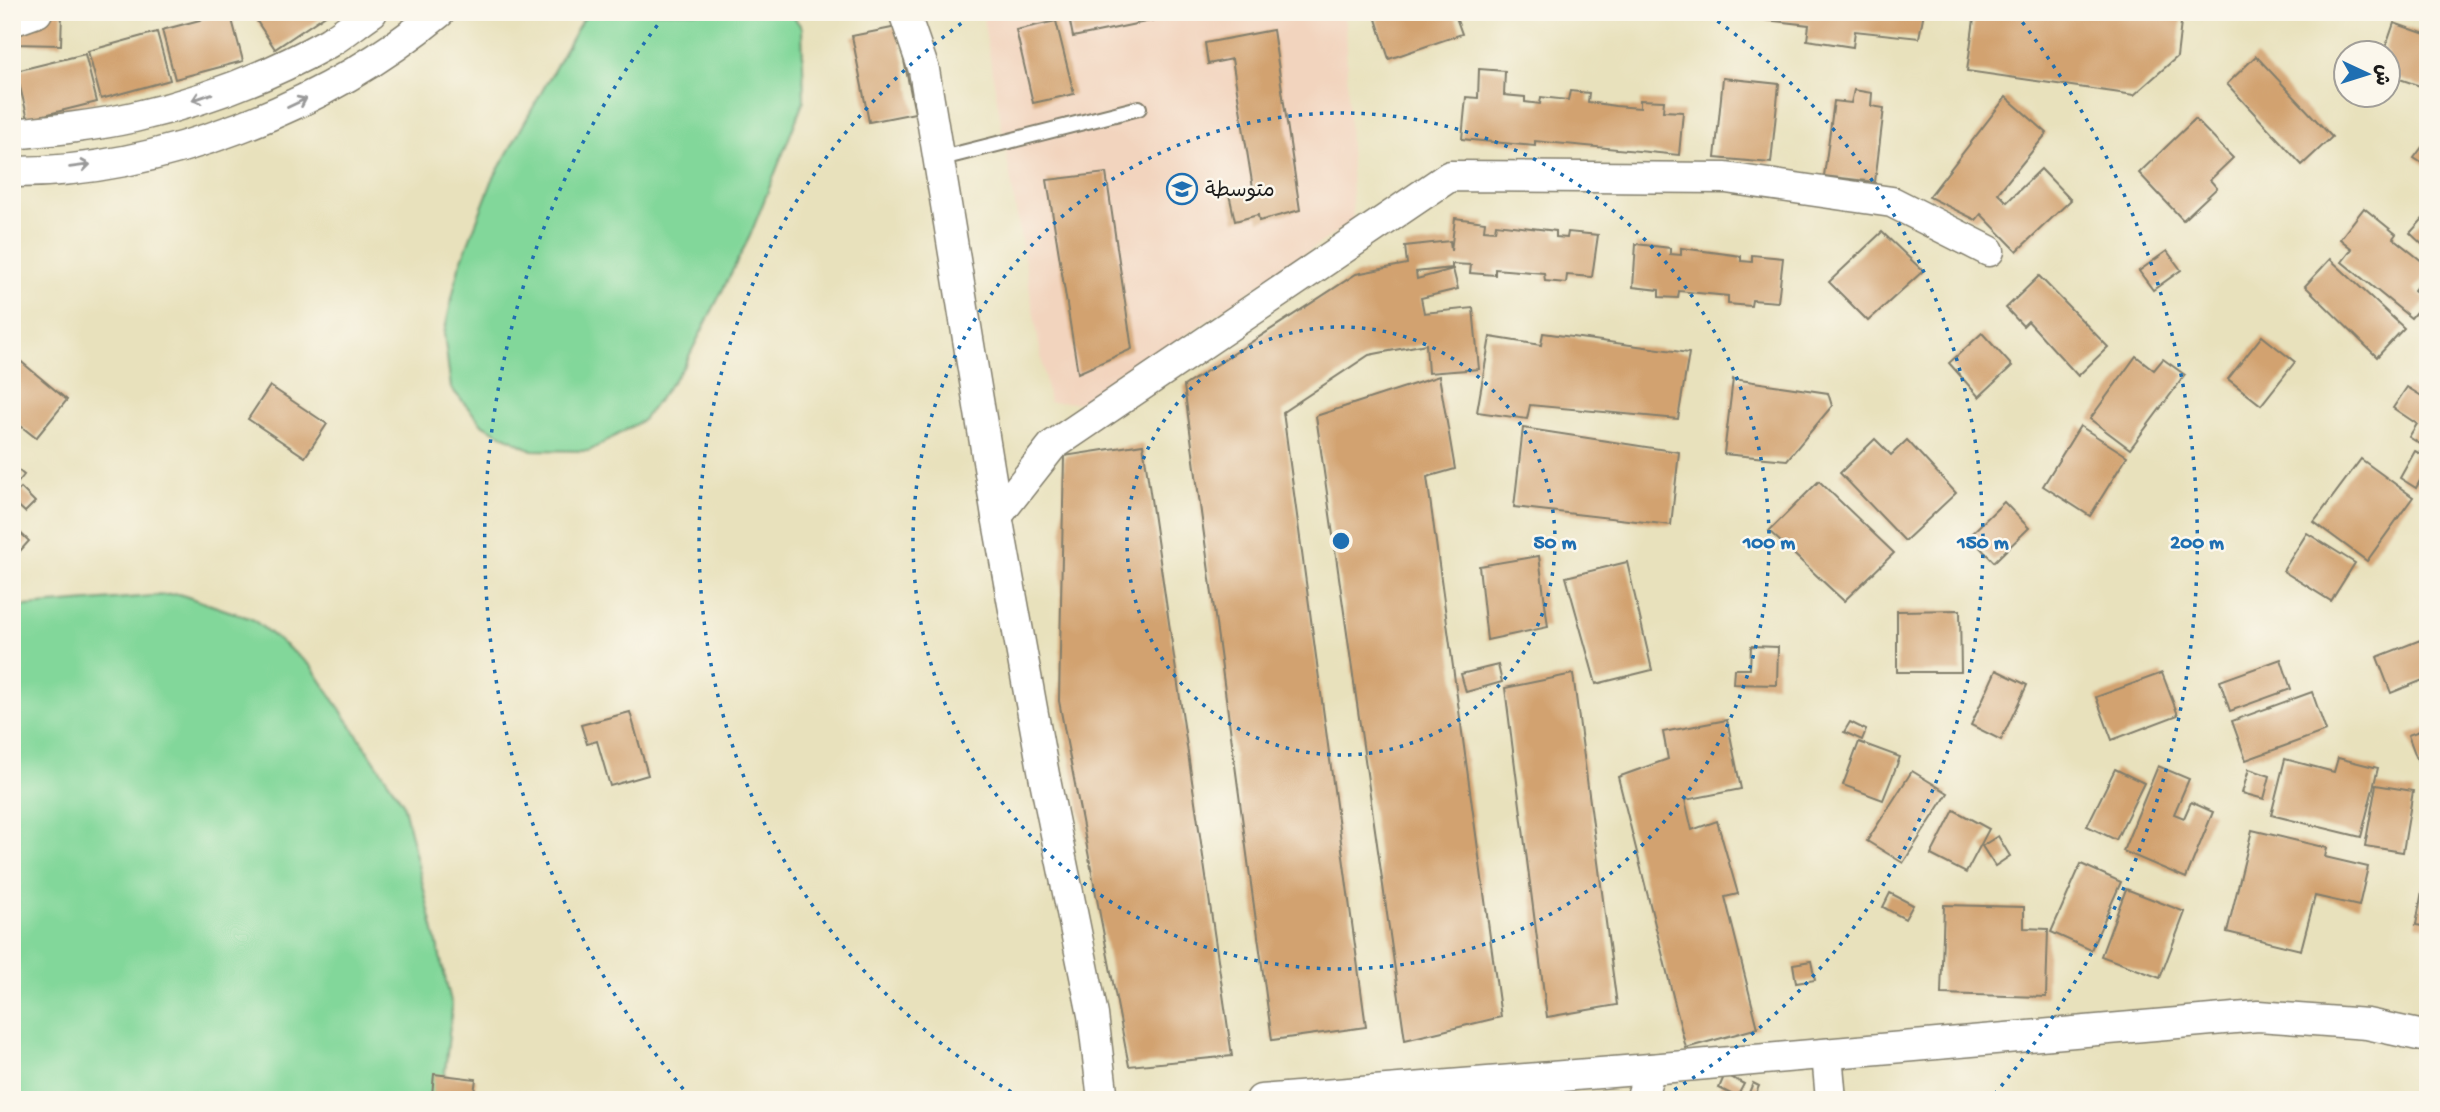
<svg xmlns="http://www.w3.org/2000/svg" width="2440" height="1112" font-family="'Gochi Hand','Playpen Sans Arabic',sans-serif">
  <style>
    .built { fill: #f2d4be }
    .green { fill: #82d79a; stroke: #4f7a5b; stroke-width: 2 }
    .building { fill: #d2a26f }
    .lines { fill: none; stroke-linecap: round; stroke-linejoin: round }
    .service-casing { stroke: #827e6c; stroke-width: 18 }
    .minor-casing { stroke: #827e6c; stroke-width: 33 }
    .service { stroke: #fff; stroke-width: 14 }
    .minor { stroke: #fff; stroke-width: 30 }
    .oneway { stroke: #999 }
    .ring { fill: none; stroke: #1f6fb2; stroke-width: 3.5; stroke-dasharray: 3.5 7 }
    .labels { text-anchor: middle; stroke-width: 5; stroke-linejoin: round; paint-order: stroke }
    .poi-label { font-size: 21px; fill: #1c1c1c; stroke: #fbf7ec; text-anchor: start }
    .centre { fill: #1f6fb2; stroke: #fbf7ec; stroke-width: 3.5 }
    .ring-label { font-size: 21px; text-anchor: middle; font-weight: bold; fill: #1f6fb2; stroke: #fbf7ec; stroke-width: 5; stroke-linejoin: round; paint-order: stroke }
  </style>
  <rect width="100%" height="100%" fill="#fbf7ec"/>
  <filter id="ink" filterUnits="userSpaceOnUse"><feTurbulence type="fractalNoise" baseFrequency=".0143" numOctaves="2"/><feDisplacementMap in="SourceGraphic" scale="14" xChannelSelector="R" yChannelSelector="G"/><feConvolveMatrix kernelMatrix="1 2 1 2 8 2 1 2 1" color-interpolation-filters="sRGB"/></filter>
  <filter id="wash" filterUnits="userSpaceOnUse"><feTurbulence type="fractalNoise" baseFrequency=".00686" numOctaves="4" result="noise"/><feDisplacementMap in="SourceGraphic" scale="28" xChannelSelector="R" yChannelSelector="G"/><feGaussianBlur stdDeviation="1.57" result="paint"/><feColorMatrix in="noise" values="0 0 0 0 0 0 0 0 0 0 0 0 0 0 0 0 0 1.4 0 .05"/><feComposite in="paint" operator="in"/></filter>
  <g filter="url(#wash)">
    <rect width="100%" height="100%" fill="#e8e1bc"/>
    <path class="built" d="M982,12H1341L1345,21L1353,221L1087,403L1049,402Z"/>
    <g class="green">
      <path d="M589,12H790L802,28L804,100L750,236L684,366L643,420L589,451L532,450L483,425L451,388L444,334L459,267L493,179L579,25Z"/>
      <path d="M179,594L252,619L311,666L403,803L452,1006L442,1100H12V612L25,606Z"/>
    </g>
    <g id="blocks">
      <g class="building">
        <path d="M12,12H62L61,45L12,44Z"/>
        <path d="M230,12L243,61L175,79L162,30Z"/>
        <path d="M251,12H330L275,49Z"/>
        <path d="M1068,12H1158L1160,19L1073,37Z"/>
        <path d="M1394,12H1454L1462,34L1389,59L1376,19Z"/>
        <path d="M1667,12H1703L1701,21Z"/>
        <path d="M1767,12H1924L1919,38L1855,31L1853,47L1807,40L1809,25L1766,20Z"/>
        <path d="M1975,12H2174L2182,14L2177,57L2134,95L1967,71Z"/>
        <path d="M1056,21L1074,94L1033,103L1016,30Z"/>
        <path d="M2394,23L2428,35V72L2423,87L2388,75V52H2384Z"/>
        <path d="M897,27L915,113L869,122L852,36Z"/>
        <path d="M1273,30L1300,210L1259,221L1258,215L1235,221L1229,194L1253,188L1232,59L1208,64L1205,43Z"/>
        <path d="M157,32L170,80L101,99L88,51Z"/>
        <path d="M85,54L97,102L28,119L16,71Z"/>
        <path d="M2256,56L2332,137L2302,165L2227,84Z"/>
        <path d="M1479,69L1505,71L1504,95L1525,97V102L1540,104L1541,97L1568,100L1570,91L1589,93L1588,102L1615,106L1640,108V100L1664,101L1663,111L1683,112L1679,155L1535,141V146L1462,139L1466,97L1478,98Z"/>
        <path d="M1723,78L1779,84L1771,163L1715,158Z"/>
        <path d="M1854,90L1872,93L1871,106L1884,108L1875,182L1824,176L1834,101L1851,103Z"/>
        <path d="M2006,97L2047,133L1998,193L2007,202L2041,169L2071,200L2017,251L1981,214L1976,220L1929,197Z"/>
        <path d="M2195,119L2233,158L2210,180L2217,188L2183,220L2139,173Z"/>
        <path d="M2428,139V167L2414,158Z"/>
        <path d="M1106,173L1132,349L1078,373L1047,180Z"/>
        <path d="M2364,208L2396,234L2393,238L2428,266V272L2414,290L2426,300L2411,318L2342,262L2352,249L2340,239Z"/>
        <path d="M2428,213V250L2410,233Z"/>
        <path d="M1455,218L1485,222L1484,230L1495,231L1496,224L1556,231V237L1567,238L1568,232L1598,235L1592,277L1567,275L1566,283L1545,281L1544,273L1495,269V275L1470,273L1471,265L1452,264V268L1416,272L1417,279L1453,269L1458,289L1421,298L1424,313L1473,308L1479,369L1428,373L1426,344L1369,355L1283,412L1366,1027L1272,1040L1184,386L1356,274L1407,264L1405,246L1450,241L1451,251Z"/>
        <path d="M1882,232L1923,271L1868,321L1829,282Z"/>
        <path d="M1636,244L1670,248V254L1681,255V248L1741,256V261L1752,262V255L1783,258L1778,302L1752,300L1751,306L1728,304V296L1679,291L1678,298L1659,297V290L1633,287Z"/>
        <path d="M2167,251L2181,270L2153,290L2139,271Z"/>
        <path d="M2330,259L2404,328L2377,357L2305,286Z"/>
        <path d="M2039,276L2108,347L2078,376L2028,321L2023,326L2006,308Z"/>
        <path d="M1543,333L1689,353L1678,419L1530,405L1527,419L1477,412L1490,337L1541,345Z"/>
        <path d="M1982,333L2012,366L1979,397L1949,363Z"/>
        <path d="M2262,336L2295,362L2261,405L2228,379Z"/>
        <path d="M12,354L67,400L36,438L12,419Z"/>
        <path d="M2136,356L2154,370L2163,359L2185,375L2130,449L2090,419Z"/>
        <path d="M1439,376L1455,469L1427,477L1501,1017L1405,1040L1316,416Z"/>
        <path d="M1733,379L1828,393L1832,406L1787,460L1724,454Z"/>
        <path d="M270,386L327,424L305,457L248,419Z"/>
        <path d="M2407,387L2428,400V449L2409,437L2417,424L2393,408Z"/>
        <path d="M2080,426L2127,456L2090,516L2043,486Z"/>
        <path d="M1523,428L1679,452L1671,525L1514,507Z"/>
        <path d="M1875,439L1891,455L1907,440L1956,493L1905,541L1840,473Z"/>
        <path d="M1143,444L1232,1056L1129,1066L1059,701L1064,456Z"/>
        <path d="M2415,451L2428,458V466L2416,488L2400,478Z"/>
        <path d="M2361,459L2413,497L2367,561L2314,522Z"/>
        <path d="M12,465L24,475L12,490Z"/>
        <path d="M1819,481L1894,553L1844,601L1769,531Z"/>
        <path d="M21,488L35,502L25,512L12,500V497Z"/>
        <path d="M2004,502L2029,528L1994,562L1969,536Z"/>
        <path d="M12,525L29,541L12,560Z"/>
        <path d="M2307,533L2355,563L2331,601L2283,571Z"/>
        <path d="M1539,556L1548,627L1487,640L1479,566Z"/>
        <path d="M1627,562L1652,670L1596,684L1566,577Z"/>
        <path d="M1960,610L1961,672H1897V611Z"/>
        <path d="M2428,637V678L2391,693L2377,657Z"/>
        <path d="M1751,646L1778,647L1777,685L1733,684L1734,669H1750Z"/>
        <path d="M2281,659L2291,689L2230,711L2220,681Z"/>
        <path d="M1498,665L1502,682L1466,692L1461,674Z"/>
        <path d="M1996,670L2027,685L2001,740L1971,725Z"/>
        <path d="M2162,673L2178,715L2112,740L2096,697Z"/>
        <path d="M1573,674L1617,1005L1547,1017L1505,688Z"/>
        <path d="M2312,692L2326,731L2246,760L2232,721Z"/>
        <path d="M630,712L648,775L610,786L597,741L587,744L581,725Z"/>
        <path d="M1727,720L1741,789L1685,800L1692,830L1717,821L1738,894L1725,897L1758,1028L1686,1048L1618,777L1668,759L1663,732Z"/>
        <path d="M1850,722L1866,730L1862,740L1844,732Z"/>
        <path d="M2428,728V764L2420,767L2408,735Z"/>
        <path d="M1859,742L1900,757L1883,800L1843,785Z"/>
        <path d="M2338,758L2378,768L2361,837L2271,815L2285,759L2334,772Z"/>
        <path d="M2158,766L2189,779L2174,814L2184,818L2191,802L2213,812L2186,878L2123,851Z"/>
        <path d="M2115,769L2144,783L2116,840L2087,826Z"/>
        <path d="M2249,769L2270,776L2264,799L2242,793Z"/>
        <path d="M1912,771L1948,793L1903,863L1867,841Z"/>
        <path d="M2376,785L2413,791L2403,852L2365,846Z"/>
        <path d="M1954,810L1989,829L1966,873L1931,855Z"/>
        <path d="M2252,830L2327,848L2325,857L2368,867L2359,906L2315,896L2301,950L2227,932Z"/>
        <path d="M1998,836L2010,856L1995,866L1982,846Z"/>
        <path d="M2081,864L2121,882L2091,950L2051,932Z"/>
        <path d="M2423,885L2428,886V927L2416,925Z"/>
        <path d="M2126,889L2185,912L2160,978L2101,956Z"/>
        <path d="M1890,893L1913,905L1905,919L1883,907Z"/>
        <path d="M1944,905L2024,907V928L2048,929L2046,997L1941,994Z"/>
        <path d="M1811,961L1815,980L1796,983L1793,964Z"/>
        <path d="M434,1074L476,1079L473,1100L432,1095Z"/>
        <path d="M1725,1074L1744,1084L1737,1097L1719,1088Z"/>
        <path d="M1753,1083L1759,1086L1753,1100H1746Z"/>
      </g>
    </g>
  </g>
  <g filter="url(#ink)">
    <use href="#blocks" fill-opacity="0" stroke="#827e6c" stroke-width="2"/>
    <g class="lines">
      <g class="service-casing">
        <path id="service" d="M938,159L1139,108"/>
      </g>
      <g class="minor-casing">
        <g id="minor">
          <path d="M904,12L924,70L997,516L1044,775L1093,1015L1103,1100"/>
          <path d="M12,21L37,12"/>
          <path d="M12,134C53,130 94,126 134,117C200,102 269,76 328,43C343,34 357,22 372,12"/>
          <path d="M12,172C160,173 327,106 440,12"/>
          <path d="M997,516L1052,446L1450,176L1726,178L1892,202L1989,251"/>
          <path d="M1827,1054L1831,1100"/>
          <path d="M1261,1100L1650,1069L2258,1016L2367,1024L2428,1037"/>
          <path d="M1641,1100L1650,1069"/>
        </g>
      </g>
      <use href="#service" class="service"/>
      <use href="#minor" class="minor"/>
    </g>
    <defs><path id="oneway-shaft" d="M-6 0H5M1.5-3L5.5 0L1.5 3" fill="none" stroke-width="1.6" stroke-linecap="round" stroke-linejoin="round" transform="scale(1.75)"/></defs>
    <g class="oneway">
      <use href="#oneway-shaft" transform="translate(202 97) rotate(161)"/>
      <use href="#oneway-shaft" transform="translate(297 103) rotate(-25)"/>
      <use href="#oneway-shaft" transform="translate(80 166) rotate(-7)"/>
    </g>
  </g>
  <g class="ring">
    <circle cx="1341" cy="541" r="214"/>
    <circle cx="1341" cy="541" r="428"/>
    <path d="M1020 1097A642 642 0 0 1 973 15M1709 15A642 642 0 0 1 1662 1097"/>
    <path d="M690 1097A856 856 0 0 1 666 14M2016 14A856 856 0 0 1 1992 1097"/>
  </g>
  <defs>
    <g id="school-ring" transform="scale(1.575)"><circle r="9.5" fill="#fbf7ec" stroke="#1f6fb2" stroke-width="1.5"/><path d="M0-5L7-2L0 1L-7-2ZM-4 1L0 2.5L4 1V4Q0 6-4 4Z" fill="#1f6fb2"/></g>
  </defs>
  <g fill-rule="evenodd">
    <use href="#school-ring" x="1182" y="189"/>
  </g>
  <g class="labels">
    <g class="poi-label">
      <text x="1205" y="196">متوسطة</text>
    </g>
  </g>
  <circle cx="1341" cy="541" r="10" class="centre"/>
  <g class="ring-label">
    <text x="1555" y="548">50 m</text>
    <text x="1769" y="548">100 m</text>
    <text x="1983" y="548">150 m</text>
    <text x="2197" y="548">200 m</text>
  </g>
  <rect width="2440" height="1112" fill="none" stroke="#fbf7ec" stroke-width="42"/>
  <g transform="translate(2367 74) rotate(94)"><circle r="33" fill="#fbf7ec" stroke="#a29f99" stroke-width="2"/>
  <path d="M0-5L12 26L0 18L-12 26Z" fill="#1f6fb2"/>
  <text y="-10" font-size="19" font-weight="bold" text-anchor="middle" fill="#1c1c1c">ش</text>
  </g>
</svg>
